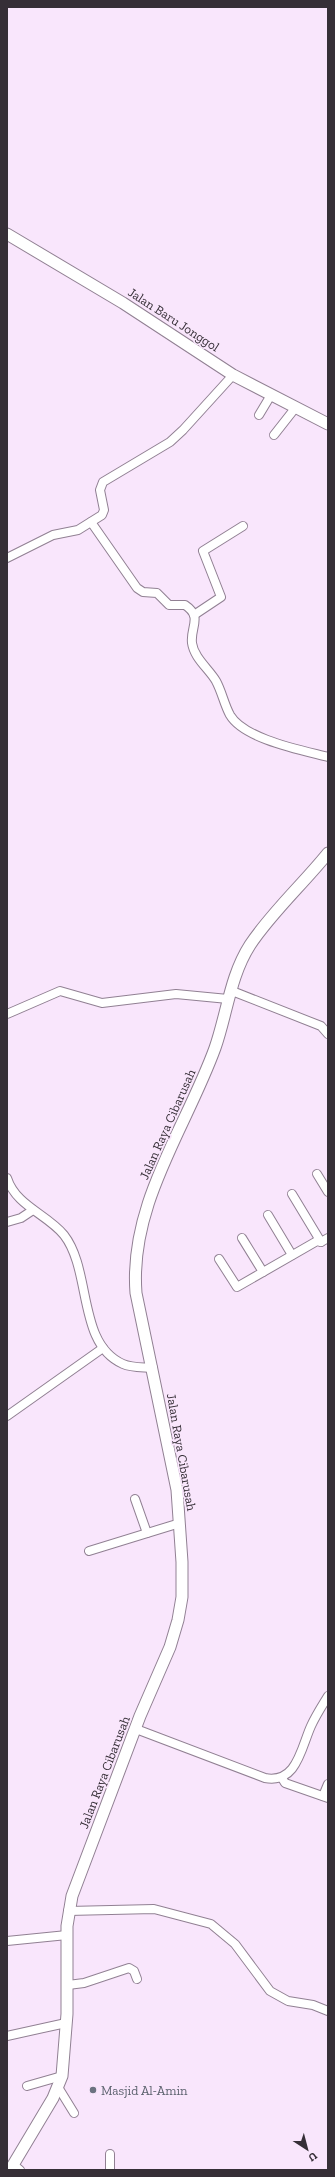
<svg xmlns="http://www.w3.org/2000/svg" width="335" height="2177" font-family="'Zilla Slab',serif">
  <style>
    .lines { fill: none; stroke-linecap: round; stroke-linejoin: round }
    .minor-casing { stroke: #918093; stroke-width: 10 }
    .major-casing { stroke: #918093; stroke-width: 13 }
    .minor { stroke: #fff; stroke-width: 8 }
    .major { stroke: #fff; stroke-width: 11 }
    .worship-dot { fill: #6b7280; stroke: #f9e6fc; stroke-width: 1.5 }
    .labels { text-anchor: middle; stroke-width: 3.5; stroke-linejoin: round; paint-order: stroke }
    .street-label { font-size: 13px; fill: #362f37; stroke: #f9e6fc }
    .worship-label { font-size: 13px; fill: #5b616d; stroke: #f9e6fc; text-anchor: start }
  </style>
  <rect width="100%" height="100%" fill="#f9e6fc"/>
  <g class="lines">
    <g class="minor-casing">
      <g id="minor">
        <path d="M259,415L271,395"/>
        <path d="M274,435L296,407"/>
        <path d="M91,522L137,588L143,592L157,593L169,605H185C203,617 190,627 192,643C194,658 209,669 216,681C222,692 224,704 230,715C244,739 301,750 328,757"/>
        <path d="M7,558L53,535L78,530L102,515L104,510L100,490L103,482L170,442L183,430L233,375"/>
        <path d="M194,615L221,597L203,551L243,526"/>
        <path d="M232,991L321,1026L328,1034"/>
        <path d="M7,1014L60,991L102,1003L176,994L228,999"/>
        <path d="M317,1174L328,1192"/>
        <path d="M7,1178C16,1206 47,1214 64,1235C92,1271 77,1344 123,1364C132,1368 143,1367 153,1368"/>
        <path d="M292,1194L321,1242"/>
        <path d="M268,1215L292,1255"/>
        <path d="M7,1222L21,1218L33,1210"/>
        <path d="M242,1238L263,1272"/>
        <path d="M219,1259L237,1287L317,1241L321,1242L328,1238"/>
        <path d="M7,1416L103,1348"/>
        <path d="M135,1499L147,1533"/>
        <path d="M89,1551L180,1523"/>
        <path d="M136,1729L265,1778C297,1784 301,1748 311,1726C316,1715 322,1706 328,1696"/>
        <path d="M282,1778L285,1783L328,1798"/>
        <path d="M323,1796L328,1784"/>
        <path d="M68,1911L154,1909L211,1924L235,1944L270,1991L288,2001L313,2005L328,2011"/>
        <path d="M7,1941L67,1935"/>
        <path d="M68,1985L84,1983L129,1968L134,1971L137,1979"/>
        <path d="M7,2036L66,2023"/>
        <path d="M27,2086L62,2076"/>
        <path d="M58,2087L74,2113"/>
        <path d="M14,2165L20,2170"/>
        <path d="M110,2170V2154"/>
      </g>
    </g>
    <g class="major-casing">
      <g id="major">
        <path d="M7,234L123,303L233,375L328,424"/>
        <path d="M10,2170L53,2098L62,2076L67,2014V1926L72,1896L140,1716L170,1647L178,1620L182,1597V1562L177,1490L136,1293C129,1204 186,1128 215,1048C227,1014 230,976 250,945C271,913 304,883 328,853"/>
      </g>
    </g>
    <use href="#minor" class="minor"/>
    <use href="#major" class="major"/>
  </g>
  <circle class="worship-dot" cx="93" cy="2090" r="4"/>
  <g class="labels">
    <g class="street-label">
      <text transform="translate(174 319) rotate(33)" y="5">Jalan Baru Jonggol</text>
      <text transform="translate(167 1124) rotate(-66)" y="5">Jalan Raya Cibarusah</text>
      <text transform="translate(182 1452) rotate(80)" y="5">Jalan Raya Cibarusah</text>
      <text transform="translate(104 1772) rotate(-69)" y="5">Jalan Raya Cibarusah</text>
    </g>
    <g class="worship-label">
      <text x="101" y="2095">Masjid Al-Amin</text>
    </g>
  </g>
  <rect width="335" height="2177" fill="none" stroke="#362f37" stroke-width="16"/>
  <g transform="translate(307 2149) rotate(144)" stroke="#f9e6fc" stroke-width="3" paint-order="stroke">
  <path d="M0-3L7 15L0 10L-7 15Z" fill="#362f37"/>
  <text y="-6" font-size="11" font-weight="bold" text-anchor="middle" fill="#362f37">U</text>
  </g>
</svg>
